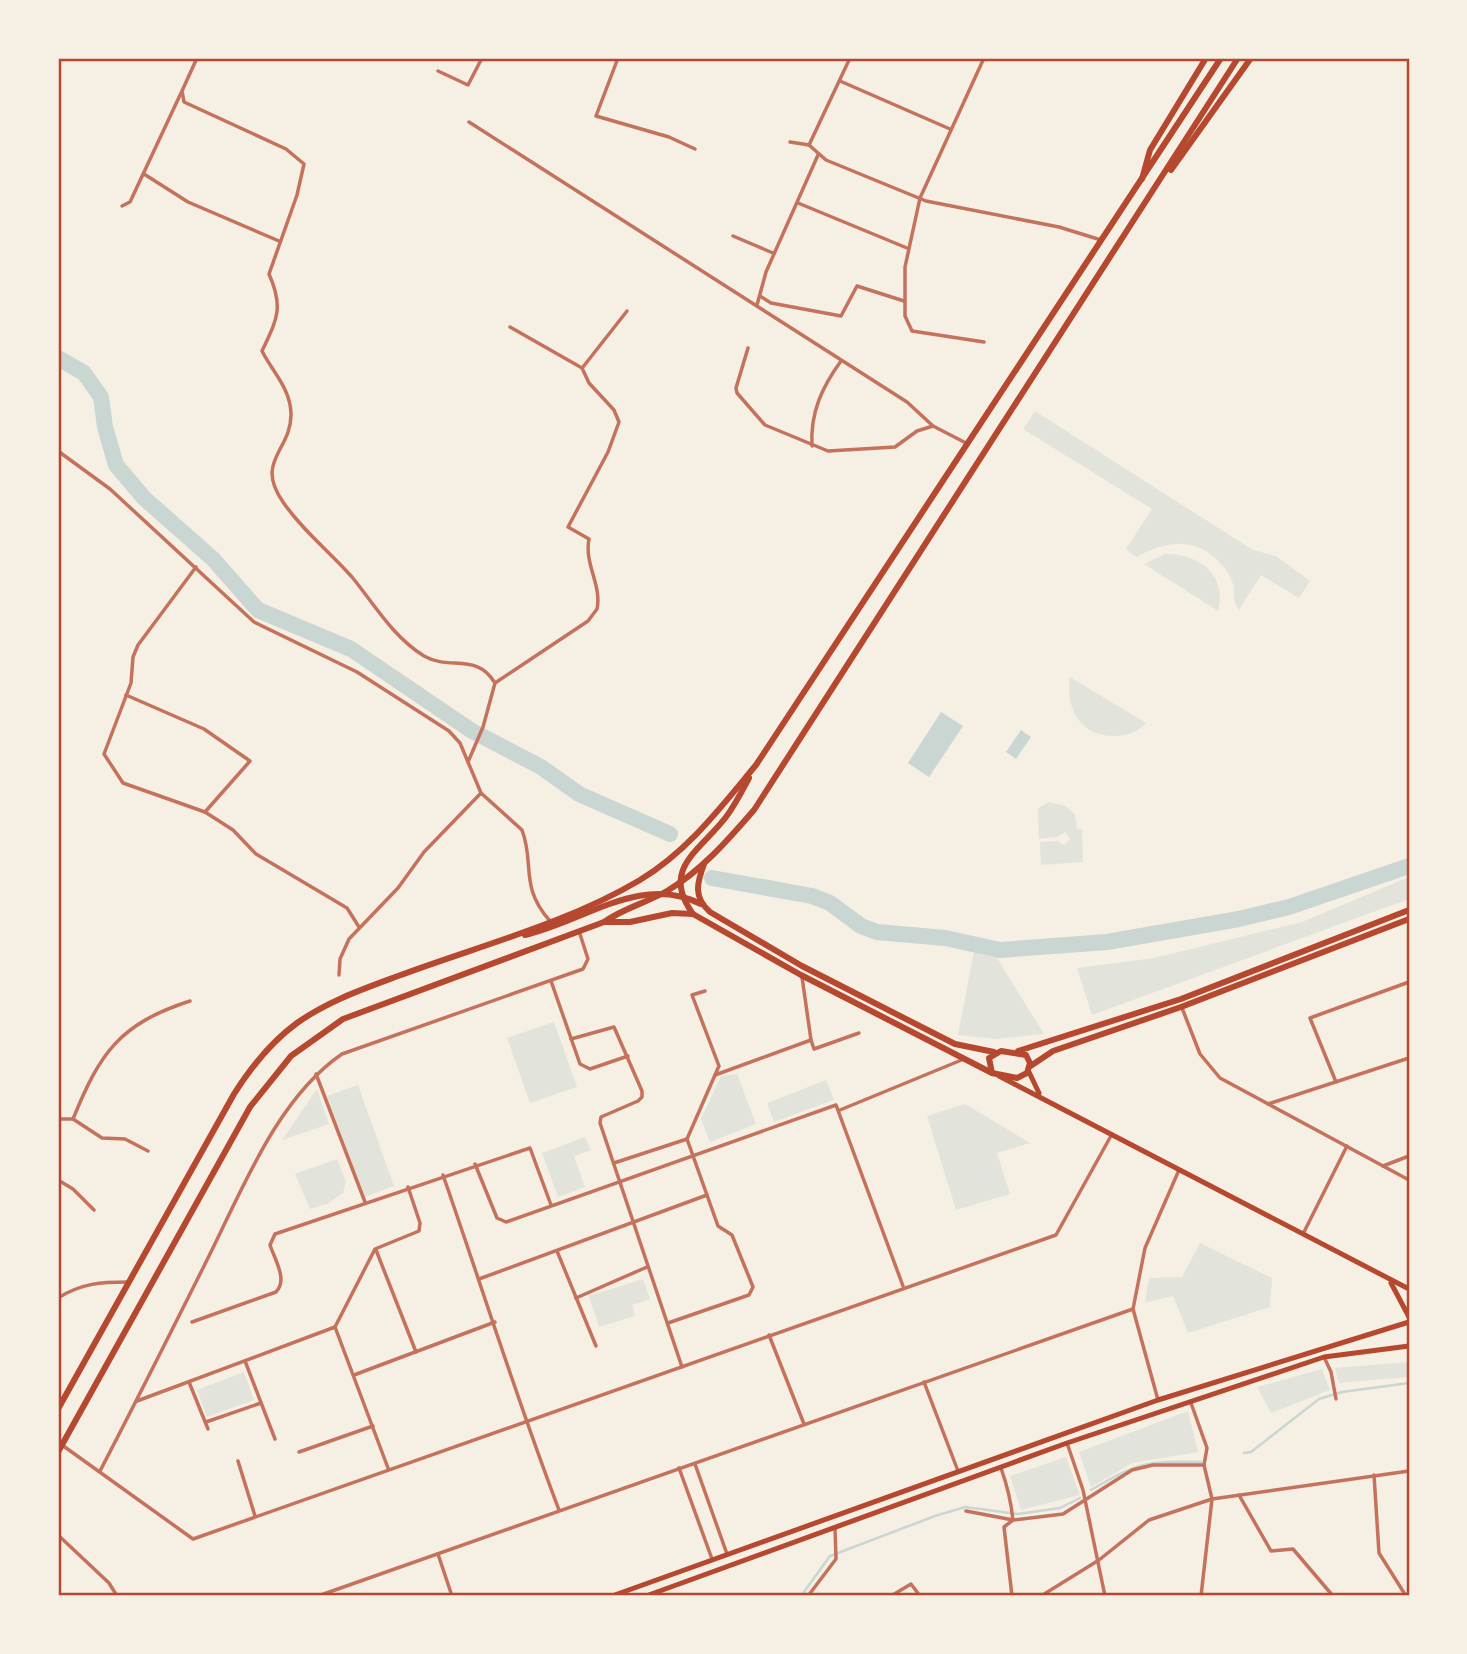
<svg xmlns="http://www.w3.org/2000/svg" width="1467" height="1654" font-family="Ubuntu,sans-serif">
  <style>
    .green { fill: #e2e4dc }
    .water { fill: #c9d6d2 }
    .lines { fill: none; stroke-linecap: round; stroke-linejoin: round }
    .stream { stroke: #c9d6d2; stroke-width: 2.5 }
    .river { stroke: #c9d6d2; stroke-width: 16 }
    .minor { stroke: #c5725c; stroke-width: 3.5 }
    .secondary { stroke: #b5482f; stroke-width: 5 }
    .primary { stroke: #b5482f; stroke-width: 6 }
    .neatline { fill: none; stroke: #b5482f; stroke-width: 2.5 }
  </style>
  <rect width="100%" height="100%" fill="#f6efe4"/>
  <g class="green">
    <path d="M1035,411L1253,550L1276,556L1310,581L1299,598L1261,575L1239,610C1232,601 1235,594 1233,584C1230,573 1222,564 1214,557C1189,536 1163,543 1136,557L1126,549L1152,509L1023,429Z"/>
    <path d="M1165,554C1198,553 1228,575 1218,611L1144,564Z"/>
    <path d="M1070,677L1146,723C1138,732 1128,735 1117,736C1081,738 1065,709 1070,677Z"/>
    <path d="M1048,802L1065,806L1075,814L1077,829H1082L1083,862L1041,865L1040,842L1057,841L1064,845L1070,839L1065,832L1057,837L1039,839L1038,809Z"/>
    <path d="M1409,877V899L1092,1015L1077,968L1154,958L1302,922Z"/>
    <path d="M974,951L994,953L1044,1034L997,1039L958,1035Z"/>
    <path d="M554,1022L577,1087L530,1103L507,1038Z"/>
    <path d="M737,1074L756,1124L710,1142L701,1119L721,1076Z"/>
    <path d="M826,1080L834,1100L774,1122L767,1103Z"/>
    <path d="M358,1085L394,1186L365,1197L327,1096Z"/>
    <path d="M317,1089L329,1124L282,1140Z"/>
    <path d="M965,1104L1030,1143L997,1153L1010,1194L956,1210L927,1116Z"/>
    <path d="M585,1137L591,1150L574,1156L585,1187L558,1197L542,1153Z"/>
    <path d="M337,1159L346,1181L343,1193L327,1204L310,1209L295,1174Z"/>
    <path d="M1200,1243L1272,1278L1270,1307L1188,1333L1173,1296L1145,1303L1149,1278L1182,1277Z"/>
    <path d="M643,1279L650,1299L632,1305L635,1316L599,1327L589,1296Z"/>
    <path d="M1409,1362V1377L1339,1383L1335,1368Z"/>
    <path d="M1322,1369L1330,1390L1271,1413L1257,1387Z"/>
    <path d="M244,1372L254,1400L207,1417L197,1390Z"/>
    <path d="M1188,1411L1198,1452L1132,1463L1091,1487L1079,1452Z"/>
    <path d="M1066,1457L1080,1495L1021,1510L1010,1476Z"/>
  </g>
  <g class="water">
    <path d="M941,712L963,726L929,777L908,763Z"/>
    <path d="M1021,730L1031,737L1016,759L1006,752Z"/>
  </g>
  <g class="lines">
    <g class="stream">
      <path d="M1244,1453L1251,1452L1319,1399L1342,1392L1409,1383"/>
      <path d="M1091,1490C1139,1462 1145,1461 1201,1462"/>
      <path d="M801,1596L830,1556L935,1516L965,1507L1018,1514L1060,1508L1080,1498"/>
    </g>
    <g class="river">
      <path d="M58,358L84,373L101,397L105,427L116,465L144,498L213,559L258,610L351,649L472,731L541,767L579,794L670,834"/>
      <path d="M712,878L812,896L830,903L861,926L877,932L945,938L1000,950L1107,942L1239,919L1289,907L1409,866"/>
    </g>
    <g class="minor">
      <path d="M197,58L182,91L184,102L286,149L304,164L297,195L269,274C284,308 277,319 262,351C272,371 290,388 291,413C292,451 254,460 283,502C302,530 330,552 352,577C374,604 393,637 424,656C450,671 476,652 495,683"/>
      <path d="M618,58L596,116L669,137L695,149"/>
      <path d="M984,58L920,198L905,267V316L912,331L984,342"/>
      <path d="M438,71L468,85L482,58"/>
      <path d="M840,81L950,129"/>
      <path d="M469,122L907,402L933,426"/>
      <path d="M790,142L809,145L826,160L926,201L1059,227L1101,240"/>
      <path d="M809,145L850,58"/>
      <path d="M144,174L188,202L279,241"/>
      <path d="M798,203L907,248"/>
      <path d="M122,206L130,202L181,93"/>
      <path d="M733,236L773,253"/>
      <path d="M760,296L771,303L841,316L857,286L904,301"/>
      <path d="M757,305L766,272L818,155"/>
      <path d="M748,348L736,388L737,393L765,425L828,451L895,447L917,431L933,426L966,443"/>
      <path d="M583,367L627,311"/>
      <path d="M812,446C810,413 822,387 841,361"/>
      <path d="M58,451L110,489L254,622L357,672L449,731L460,743L481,793L522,830C535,864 519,886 550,921"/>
      <path d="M196,567L138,645L133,657L131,683L104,754L123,783L205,812L233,830L256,854L347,908L359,927"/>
      <path d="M126,695L204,729L250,761L205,812"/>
      <path d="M468,762L483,727L495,683L588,621L597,609C602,585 584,564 589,539L568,527L608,452L619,422L614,410L589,383L582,368L510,327"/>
      <path d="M339,975L340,959L349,939L398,888L424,852L481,793"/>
      <path d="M802,977L811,1040"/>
      <path d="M551,981L580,1064L590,1069L628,1056"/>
      <path d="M705,991L692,995L719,1066L715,1075L811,1040L814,1049L859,1033"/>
      <path d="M1182,1008L1200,1054L1220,1078L1409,1180"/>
      <path d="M571,1039L614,1027L642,1091V1097L638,1101L601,1117L600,1123L682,1367"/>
      <path d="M316,1074L365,1202"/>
      <path d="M1336,1082L1310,1018L1409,982"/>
      <path d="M1268,1104L1409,1058"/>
      <path d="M840,1110L964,1059"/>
      <path d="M58,1119H73C100,1053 119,1024 190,1001"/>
      <path d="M73,1119L102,1138L125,1139L148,1151"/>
      <path d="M687,1139L715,1075"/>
      <path d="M614,1163L687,1139L718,1226L732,1235L753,1287L749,1295L668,1323"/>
      <path d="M475,1164L497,1218L506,1222L836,1105L903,1286"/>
      <path d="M1383,1166L1409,1156"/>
      <path d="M443,1175C482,1287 517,1400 559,1510"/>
      <path d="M58,1180L73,1189L94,1210"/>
      <path d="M1303,1234L1347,1146"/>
      <path d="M376,1250L416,1352"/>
      <path d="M557,1251L596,1346"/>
      <path d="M479,1279L707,1195"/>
      <path d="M58,1298C82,1283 101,1282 129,1282"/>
      <path d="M576,1298L647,1267"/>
      <path d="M192,1322L276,1292C288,1280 275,1260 270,1245L275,1234L530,1148L551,1205"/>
      <path d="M769,1335L804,1424"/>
      <path d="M1324,1357L1331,1372L1336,1399"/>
      <path d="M245,1361L275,1439"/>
      <path d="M354,1375L495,1322"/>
      <path d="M189,1382L208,1429"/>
      <path d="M924,1382L958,1471"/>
      <path d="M1158,1400L1133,1309L1145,1248L1179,1170"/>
      <path d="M137,1401L335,1327"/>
      <path d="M1191,1403L1207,1448L1204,1465L1212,1499L1201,1596"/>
      <path d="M206,1422L261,1403"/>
      <path d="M1067,1443L1083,1490L1105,1596"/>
      <path d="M62,1445L193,1539L1056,1235L1112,1134"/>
      <path d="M299,1452L373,1426"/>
      <path d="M238,1461L255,1516"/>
      <path d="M695,1464L727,1554"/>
      <path d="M388,1468L335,1327L375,1249L419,1231L420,1223L408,1187"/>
      <path d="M679,1468L712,1559"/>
      <path d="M1001,1468C1007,1485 1011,1501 1013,1520L1004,1527L1012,1596"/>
      <path d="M100,1471C136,1402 171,1332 206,1262C241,1193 276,1099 342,1054L583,969L588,959L579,931"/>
      <path d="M1374,1475L1379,1553L1406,1596"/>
      <path d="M1239,1495L1271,1551L1293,1549L1333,1596"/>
      <path d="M966,1511L1013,1520L1063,1514L1132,1470L1153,1465H1204"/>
      <path d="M58,1535L109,1583L117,1596"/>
      <path d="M438,1554L452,1596"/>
      <path d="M318,1596L1133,1309"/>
      <path d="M808,1596L836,1559L835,1528"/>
      <path d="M891,1596L911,1584L920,1596"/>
      <path d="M928,1596L930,1595"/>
      <path d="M1041,1596L1099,1560L1149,1520L1212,1499L1409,1471"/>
    </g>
    <g class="secondary">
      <path d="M1028,1070L1039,1093"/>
      <path d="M999,1076L1409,1289"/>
      <path d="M1391,1283L1409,1317"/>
      <path d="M612,1596L1158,1400L1409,1322"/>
      <path d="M646,1596L1067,1443L1324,1357L1409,1346"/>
    </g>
    <g class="primary">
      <path d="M1171,170L1251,58"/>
      <path d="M1142,179L1150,150L1206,58"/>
      <path d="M704,864C697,883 693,897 710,912L802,966L955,1044L994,1052"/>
      <path d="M693,914C660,869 700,851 726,817C735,805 742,791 749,778"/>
      <path d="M604,922H630L672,913L693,914L801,975L992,1073"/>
      <path d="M525,935C584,922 640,873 701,904"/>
      <path d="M1001,1051L1026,1055L1030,1063L1027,1073L1017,1078L992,1073L989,1058Z"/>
      <path d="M1018,1051L1181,999L1409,910"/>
      <path d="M1029,1067L1053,1051L1181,1007L1409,919"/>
      <path d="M58,1409L234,1094C251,1067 271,1042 297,1023C328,1001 363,989 398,976C478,946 566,924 640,880C688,851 721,807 756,765L1221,58"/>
      <path d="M58,1452L250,1107L291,1056L343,1019L604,922C624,908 646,903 667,891C701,871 728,840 754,810L1238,58"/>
    </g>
  </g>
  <rect width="1467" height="1654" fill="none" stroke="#f6efe4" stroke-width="119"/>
  <rect x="60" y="60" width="1348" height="1534" class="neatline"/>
</svg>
